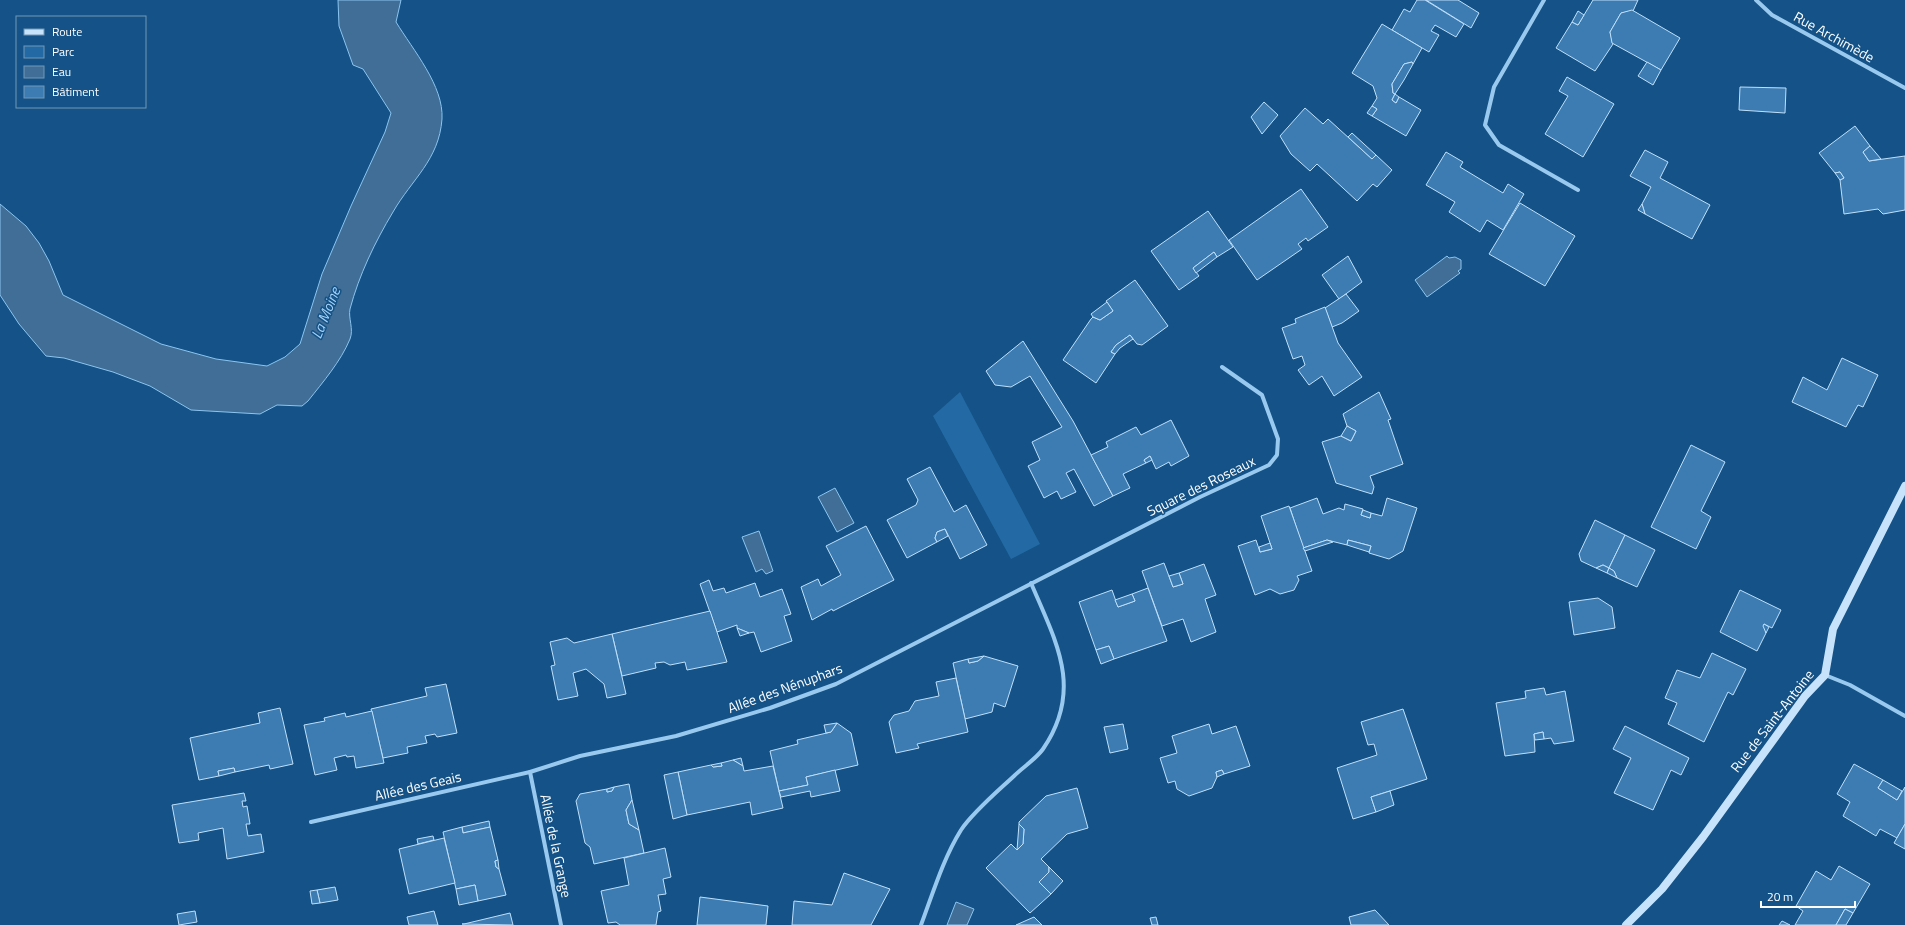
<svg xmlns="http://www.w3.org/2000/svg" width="1905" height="925" font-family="'Titillium Web',sans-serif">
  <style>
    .green { fill: #236aa5 }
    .water { fill: #406e96; stroke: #8bc5f2 }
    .building { fill: #3d7cb2; stroke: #bfe0fb }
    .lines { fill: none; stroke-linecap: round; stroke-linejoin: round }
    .street { stroke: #99c9ef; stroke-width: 4 }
    .secondary { stroke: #c7e2fb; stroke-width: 8 }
    .labels { text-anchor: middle; stroke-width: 3; stroke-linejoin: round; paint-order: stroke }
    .street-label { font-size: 14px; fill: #fff; stroke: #145287 }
    .water-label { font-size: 15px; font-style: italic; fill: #a5d2f7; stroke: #145287 }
  </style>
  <rect width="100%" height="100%" fill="#145287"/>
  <path class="green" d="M960,392L1040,544L1011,559L933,416Z"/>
  <g class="water">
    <path d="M338,0H401L396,22C413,50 444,86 442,119C439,160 412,179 393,212C375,242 359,275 350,309C348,318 354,329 350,339C341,361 323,382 308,401L302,406L277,405L260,414L191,410L150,386L113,372L64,358L46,356L19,324L0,295V204L26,226L39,243L49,261L63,295L161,344L216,359L267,366L285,357L300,344L322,274L351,206L385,132L391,113L363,69L353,65L339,26Z"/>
    <path d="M1447,256L1449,258L1455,257L1461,260V269L1458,271L1460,273L1427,297L1415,280Z"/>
    <path d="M835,488L854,523L837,532L818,497Z"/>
    <path d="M759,531L773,571L766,574L762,569L756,572L742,537Z"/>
    <path d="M956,902L974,909L967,925H947Z"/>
  </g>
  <g class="building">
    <path d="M1417,0H1425L1464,24L1456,37L1435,25L1431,31L1439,35L1429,52L1392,30L1404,9L1410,12Z"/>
    <path d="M1426,0H1458L1479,13L1471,28Z"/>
    <path d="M1593,0H1638L1633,11L1621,13L1610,32L1613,44L1595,71L1556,48L1572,22L1578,25Z"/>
    <path d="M1632,10L1680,38L1661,70L1612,43L1610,32L1621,13Z"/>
    <path d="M1578,11L1584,15L1578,25L1572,22Z"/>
    <path d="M1382,24L1422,48L1413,64L1412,62L1404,64L1392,84L1393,93L1395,94L1392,100L1396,103L1399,97L1421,110L1406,136L1372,116L1377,109L1372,106L1377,98L1373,86L1352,73Z"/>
    <path d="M1412,62L1413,64L1404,80L1395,94L1393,93L1392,84L1404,64Z"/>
    <path d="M1647,62L1661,70L1653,85L1638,76Z"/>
    <path d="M1567,77L1614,104L1583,157L1545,134L1568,96L1559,91Z"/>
    <path d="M1740,87L1786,88L1785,113L1739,110Z"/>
    <path d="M1395,94L1399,97L1396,103L1392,100Z"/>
    <path d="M1264,102L1278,115L1262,134L1251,117Z"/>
    <path d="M1372,106L1377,109L1372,116L1367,113Z"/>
    <path d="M1305,108L1323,124L1328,119L1372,159L1376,155L1392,170L1377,187L1373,184L1357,201L1317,164L1310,171L1291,154L1280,136Z"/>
    <path d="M1855,126L1870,146L1863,152L1869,161L1905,156V210L1883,214L1878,209L1844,214L1840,180L1844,178L1840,172L1835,173L1819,153Z"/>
    <path d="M1352,133L1376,155L1372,159L1348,137Z"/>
    <path d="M1870,146L1881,159L1869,161L1863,152Z"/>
    <path d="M1645,150L1668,162L1660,178L1710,205L1692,239L1645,214L1642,204L1651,187L1630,176Z"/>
    <path d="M1446,152L1463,162L1460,167L1503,193L1508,184L1524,194L1503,230L1487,220L1480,232L1449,212L1455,202L1426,185Z"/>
    <path d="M1840,172L1844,178L1840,180L1835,173Z"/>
    <path d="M1301,189L1328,227L1308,241L1306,238L1298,244L1302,249L1257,280L1229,240Z"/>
    <path d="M1520,203L1575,236L1545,286L1489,254Z"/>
    <path d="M1642,204L1645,214L1638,210Z"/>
    <path d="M1208,211L1233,247L1217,257L1214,252L1193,268L1199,276L1179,290L1151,251Z"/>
    <path d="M1214,252L1217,257L1196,273L1193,268Z"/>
    <path d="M1348,256L1362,282L1339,299L1322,275Z"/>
    <path d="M1135,280L1168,326L1142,345L1137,344L1130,335L1116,345L1111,352L1115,354L1096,383L1063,360L1091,319L1093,317L1100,320L1113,311L1106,301Z"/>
    <path d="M1346,294L1359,311L1342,323L1332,327L1325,308Z"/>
    <path d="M1107,302L1113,311L1100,320L1093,317L1091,314Z"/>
    <path d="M1325,307L1338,343L1362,377L1334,396L1322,376L1309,385L1298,370L1305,365L1302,356L1293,359L1282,328L1296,323L1295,319Z"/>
    <path d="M1130,335L1133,339L1120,348L1115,354L1111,352L1116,345Z"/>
    <path d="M1023,341L1073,421L1113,496L1094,506L1074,469L1066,473L1076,492L1061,499L1057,491L1044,498L1028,466L1040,460L1032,442L1062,427L1030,376L1011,387L995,385L986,371Z"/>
    <path d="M1842,358L1878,375L1863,407L1858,405L1846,427L1792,402L1803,377L1827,390Z"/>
    <path d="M1379,392L1391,419L1388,420L1403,464L1370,476L1374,487L1372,494L1336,483L1322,442L1341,436L1351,441L1356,431L1347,426L1343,414Z"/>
    <path d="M1171,420L1189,456L1171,466L1169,462L1156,469L1150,456L1144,460L1146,463L1123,474L1130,488L1113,496L1091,455L1108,447L1106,442L1136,427L1141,435Z"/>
    <path d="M1347,426L1356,431L1351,441L1341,436Z"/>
    <path d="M1691,445L1725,462L1701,511L1711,517L1696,549L1651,527Z"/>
    <path d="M1150,456L1152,460L1146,463L1144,460Z"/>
    <path d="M930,467L954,512L966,505L987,545L960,559L945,529L937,532L935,538L937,542L907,558L887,520L916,505L918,500L907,479Z"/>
    <path d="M1317,498L1323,514L1339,508L1344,510L1345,504L1363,509L1361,515L1370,518L1371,513L1382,516L1387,498L1417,508L1403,551L1389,559L1369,553L1371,546L1348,540L1347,545L1327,540L1303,548L1290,508Z"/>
    <path d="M1289,506L1312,571L1297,576L1299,580L1294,590L1280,594L1270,589L1255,595L1238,546L1256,540L1260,552L1272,549L1261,516Z"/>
    <path d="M1363,510L1371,513L1370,518L1361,515Z"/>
    <path d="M1595,520L1625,535L1609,568L1603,565L1596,568L1581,561L1579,554Z"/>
    <path d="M866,526L894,580L833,611L832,609L812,620L801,587L818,579L821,586L841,575L826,546Z"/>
    <path d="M945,529L948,536L937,542L935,538L937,532Z"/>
    <path d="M1625,535L1655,550L1637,587L1617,578L1614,571L1609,568Z"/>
    <path d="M1327,540L1333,542L1305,551L1303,548Z"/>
    <path d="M1348,540L1371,546L1369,552L1347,545Z"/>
    <path d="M1270,543L1272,549L1260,552L1259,547Z"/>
    <path d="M1164,563L1173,587L1183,584L1179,573L1204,564L1216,595L1205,599L1216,632L1191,642L1183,619L1162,626L1142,571Z"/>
    <path d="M1603,565L1609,568L1607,573L1596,568Z"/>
    <path d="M1609,568L1614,571L1617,578L1607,573Z"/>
    <path d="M1179,573L1183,584L1173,587L1169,576Z"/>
    <path d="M709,580L713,591L724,588L726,593L755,583L760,597L782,589L791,614L784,616L792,641L761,652L754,632L749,633L737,628V625L717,632L700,584Z"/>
    <path d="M1148,588L1167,641L1114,659L1109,646L1096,650L1079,602L1112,590L1118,607L1135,601L1132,594Z"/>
    <path d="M1740,590L1781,610L1772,628L1764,624L1766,633L1757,651L1720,632Z"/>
    <path d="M1132,594L1135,601L1118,607L1115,600Z"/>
    <path d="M1598,598L1612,607L1615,628L1574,635L1569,602Z"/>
    <path d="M710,611L727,662L687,670L685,662L670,665L664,662L655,663L656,668L622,676L612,634Z"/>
    <path d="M1764,624L1769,627L1766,633L1763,626Z"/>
    <path d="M737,628L749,633L740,636Z"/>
    <path d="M612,634L626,694L607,698L604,684L586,669L573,673L578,696L558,700L551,666L555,665L550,642L567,638L574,643Z"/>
    <path d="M1109,646L1114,659L1101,664L1096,650Z"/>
    <path d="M1712,653L1746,669L1733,695L1728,692L1704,742L1668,724L1677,703L1665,698L1677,670L1700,678Z"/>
    <path d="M984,656L1018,666L1005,707L994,703L992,712L965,719L953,663L968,659L969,663L978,661Z"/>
    <path d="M984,656L978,661L969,663L968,659Z"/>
    <path d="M956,678L968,732L917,744L919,748L896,753L889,722L894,715L909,711L915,701L939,696L936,682Z"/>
    <path d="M446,684L457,733L437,737L435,734L425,736L427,743L407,747L408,753L383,758L371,709L427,696L425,688Z"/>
    <path d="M1544,688L1546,695L1565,691L1574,741L1554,744L1551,738L1544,739L1543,732L1534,734L1535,752L1505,756L1496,703L1526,698L1525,691Z"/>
    <path d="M280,708L293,764L270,769L269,765L235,772L234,768L218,771L219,776L199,780L190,738L260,723L258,713Z"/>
    <path d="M1403,709L1427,779L1371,797L1376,812L1353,819L1337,768L1377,755L1374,744L1368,745L1361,722Z"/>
    <path d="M372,711L384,763L356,768L354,756L347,757L346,755L334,758L337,770L315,775L304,725L325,721L324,718L345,713L346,717Z"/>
    <path d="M837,723L851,733L858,765L806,777L808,785L779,791L770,751L798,744L797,740L831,732Z"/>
    <path d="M837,723L831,732L826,733L824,725Z"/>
    <path d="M1123,724L1128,749L1110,753L1104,727Z"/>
    <path d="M1209,724L1212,734L1236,726L1250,766L1224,774L1222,770L1216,772L1217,777L1212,788L1189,796L1177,789L1175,781L1168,783L1160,758L1177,753L1172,736Z"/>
    <path d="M1625,726L1689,758L1681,775L1671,770L1653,810L1614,793L1631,758L1613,749Z"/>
    <path d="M1543,732L1544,739L1535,740L1534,734Z"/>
    <path d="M741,758L743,766L733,760Z"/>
    <path d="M733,760L743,766L744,771L773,766L783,808L752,815L750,802L687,815L678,772L711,765L713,767L722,766L721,763Z"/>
    <path d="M721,763L722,766L713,767L711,765Z"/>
    <path d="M1854,764L1883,780L1878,788L1897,800L1905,787V824L1897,838L1880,829L1876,836L1843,816L1850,802L1837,794Z"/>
    <path d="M234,768L235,772L219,776L218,771Z"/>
    <path d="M835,770L840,791L811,797L810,791L781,797L779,791L808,785L806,777Z"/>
    <path d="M1222,770L1224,774L1217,777L1216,772Z"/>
    <path d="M678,772L687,815L673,819L664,775Z"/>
    <path d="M1883,780L1902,791L1897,800L1878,788Z"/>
    <path d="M629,784L632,800L626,810L629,824L639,830L644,853L594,864L590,847L585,843L576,801L580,794L607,789V792L612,791L614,787Z"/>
    <path d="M614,787L612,791L607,792V789Z"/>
    <path d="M1077,788L1088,828L1067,834L1041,859L1049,867V872L1039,882L1051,894L1030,913L986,868L1011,844L1017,850L1023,844L1024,829L1019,824V822L1046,796Z"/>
    <path d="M1390,791L1394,805L1376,812L1371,797Z"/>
    <path d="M244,793L246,801H242L243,807L247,806L250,824H246L248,836L261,834L264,852L227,859L223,828L198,833L199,840L179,843L172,805Z"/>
    <path d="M632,800L639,830L629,824L626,810Z"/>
    <path d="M489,821L490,827L463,833L462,827Z"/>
    <path d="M1019,824L1024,829L1023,844L1017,850Z"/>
    <path d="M1905,824V849L1894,843Z"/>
    <path d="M462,827L463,833L490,827L498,860L495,861L496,867L499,869L506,895L478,901L475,885L456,889L443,832Z"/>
    <path d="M433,836L434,840L418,844L417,839Z"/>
    <path d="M444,838L455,883L409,894L399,849Z"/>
    <path d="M665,848L671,877L663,879L666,894L658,895L661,911L658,912L656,925H620L616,922L608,923L601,891L629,885L624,858Z"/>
    <path d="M498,860L499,869L496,867L495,861Z"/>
    <path d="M1839,866L1870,884L1853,913L1845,909L1836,925H1795L1803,911L1796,906L1816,871L1831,880Z"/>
    <path d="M1049,867L1063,881L1051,894L1039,882L1049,872Z"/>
    <path d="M844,873L890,889L871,925H792L794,901L832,905Z"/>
    <path d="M475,885L478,901L459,905L456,889Z"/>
    <path d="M335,887L338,900L320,903L317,890Z"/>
    <path d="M317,890L320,903L312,904L310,891Z"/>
    <path d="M700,897L768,906L766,925H697Z"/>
    <path d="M1845,909L1853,913L1846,925H1836Z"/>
    <path d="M1375,910L1389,925H1351L1349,917Z"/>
    <path d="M195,911L197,922L179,925L177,914Z"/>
    <path d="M434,911L438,925H409L407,917Z"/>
    <path d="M510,913L513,925L462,924H464Z"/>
    <path d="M1034,917L1042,925H1016Z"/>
    <path d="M1156,917L1158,925H1152L1150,918Z"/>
    <path d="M1782,921L1790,925H1779Z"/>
  </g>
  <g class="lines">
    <g class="street">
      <path d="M1544,0L1494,87L1485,125L1499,145L1578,190"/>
      <path d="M1756,0L1772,15L1905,88"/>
      <path d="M1825,675L1850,685L1905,716"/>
      <path d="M530,772L561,925"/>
      <path d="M311,822L530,772L580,756L676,736L770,708L836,684L1200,497L1269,465L1277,455L1278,439L1262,395L1222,367"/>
      <path d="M921,925C933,893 943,859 961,830C973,812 998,791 1014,776C1023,767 1036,759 1043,749C1084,689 1056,642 1031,583"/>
    </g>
    <path class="secondary" d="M1626,925L1662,889L1703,837L1805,696L1825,675L1833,629L1905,486"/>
  </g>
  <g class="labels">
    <g class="street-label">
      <text transform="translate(1834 37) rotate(29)" y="5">Rue Archimède</text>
      <text transform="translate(1201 486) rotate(-26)" y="5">Square des Roseaux</text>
      <text transform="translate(785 688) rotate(-20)" y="5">Allée des Nénuphars</text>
      <text transform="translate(1772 721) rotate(-52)" y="5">Rue de Saint-Antoine</text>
      <text transform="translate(418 786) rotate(-13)" y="5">Allée des Geais</text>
      <text transform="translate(556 846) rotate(78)" y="5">Allée de la Grange</text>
    </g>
    <g class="water-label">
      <text transform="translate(326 313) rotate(-68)" y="5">La Moine</text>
    </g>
  </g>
  <rect x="16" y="16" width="130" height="92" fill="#145287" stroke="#7297b7"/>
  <rect x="24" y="29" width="20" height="6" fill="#c7e2fb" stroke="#7297b7"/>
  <text x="52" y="36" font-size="12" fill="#ffffff">Route</text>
  <rect x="24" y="46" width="20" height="12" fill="#236aa5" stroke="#7297b7"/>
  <text x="52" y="56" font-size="12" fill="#ffffff">Parc</text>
  <rect x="24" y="66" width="20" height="12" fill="#406e96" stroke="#7297b7"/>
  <text x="52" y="76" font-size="12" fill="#ffffff">Eau</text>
  <rect x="24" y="86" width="20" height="12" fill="#3d7cb2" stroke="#7297b7"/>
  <text x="52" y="96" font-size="12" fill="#ffffff">Bâtiment</text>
  <path d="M1761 901v6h94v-6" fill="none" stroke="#ffffff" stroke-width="2"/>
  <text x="1767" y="901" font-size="12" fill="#ffffff" stroke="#145287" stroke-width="3" paint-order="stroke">20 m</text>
</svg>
